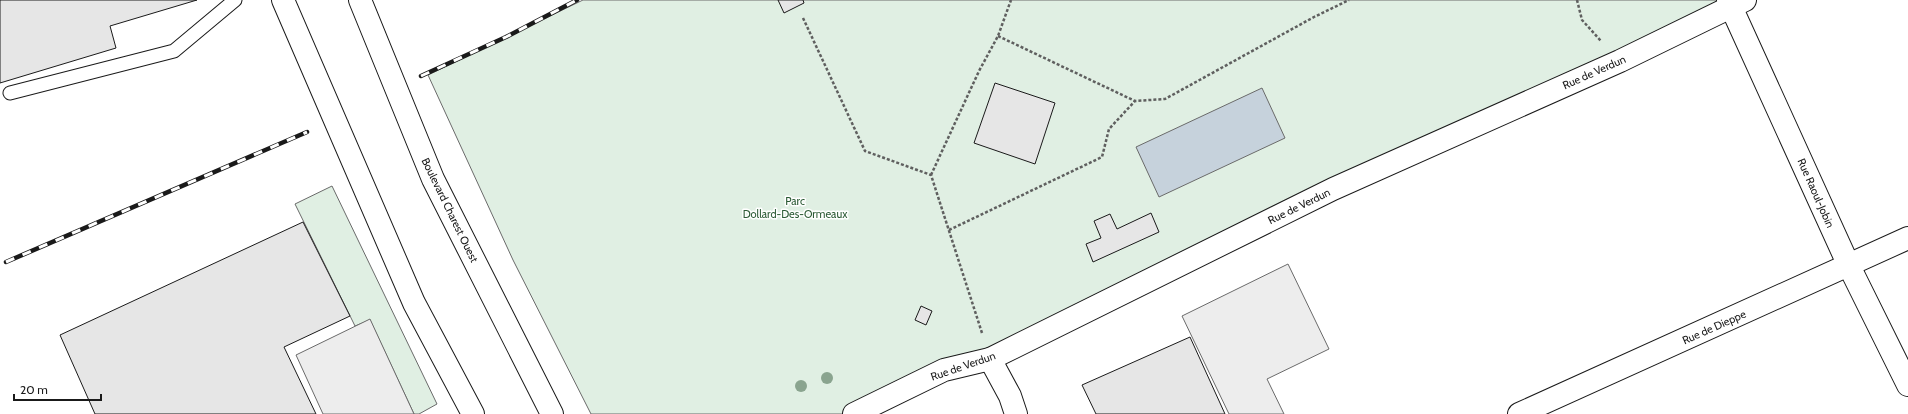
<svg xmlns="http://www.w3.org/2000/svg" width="1908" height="414" font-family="Cabin,sans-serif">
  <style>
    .green { fill: #e0efe3; stroke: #6a6a6a }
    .parking { fill: #ededed; stroke: #6a6a6a }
    .water { fill: #c6d2dc; stroke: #6a6a6a }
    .building { fill: #e6e6e6; stroke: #1a1a1a }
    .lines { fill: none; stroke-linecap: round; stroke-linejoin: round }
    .lane-casing { stroke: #1a1a1a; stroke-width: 15 }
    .street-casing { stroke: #1a1a1a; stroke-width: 24 }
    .primary-casing { stroke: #1a1a1a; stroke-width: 24 }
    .path { stroke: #5f5f5f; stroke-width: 2.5; stroke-dasharray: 3 2; stroke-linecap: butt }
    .lane { stroke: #fff; stroke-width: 13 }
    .street { stroke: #fff; stroke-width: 22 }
    .primary { stroke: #fff; stroke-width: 22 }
    .rail-casing { stroke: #1a1a1a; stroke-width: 4.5 }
    .rail { stroke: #fff; stroke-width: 3; stroke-dasharray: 9; stroke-linecap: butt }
    .tree { fill: #8aa48f }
    .labels { text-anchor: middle; stroke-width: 3; stroke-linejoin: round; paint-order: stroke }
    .street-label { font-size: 11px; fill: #1a1a1a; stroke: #fff }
    .park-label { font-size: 11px; fill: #2b5a34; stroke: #fff }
  </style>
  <rect width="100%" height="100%" fill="#fff"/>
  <g class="green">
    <path d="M583,0H1728L854,414H591L513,260L428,75Z"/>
    <path d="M332,186L437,404L419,414H414L370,320L355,326L295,204Z"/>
  </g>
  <g class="parking">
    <path d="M1288,264L1329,349L1267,379L1284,414H1229L1182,316Z"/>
    <path d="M370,319L414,414H323L296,355Z"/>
  </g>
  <path class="water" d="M1262,88L1285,138L1159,197L1136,147Z"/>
  <g class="building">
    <path d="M0,0H197L110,26L116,48L0,83Z"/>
    <path d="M778,0H803L804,3L784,13Z"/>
    <path d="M995,83L1055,103L1035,164L974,143Z"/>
    <path d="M1151,213L1159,232L1093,262L1086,244L1101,238L1094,221L1110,214L1117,229Z"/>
    <path d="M303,222L350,316L284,347L316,414H95L60,335Z"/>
    <path d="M921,306L932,311L926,325L915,320Z"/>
    <path d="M1190,337L1225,414H1096L1082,385Z"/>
  </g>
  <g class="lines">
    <g class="lane-casing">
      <path id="lane" d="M10,93L174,51L235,0"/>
    </g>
    <g class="street-casing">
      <g id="street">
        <path d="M1728,0L1849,266L1908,385"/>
        <path d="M990,359L1010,396L1016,414"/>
        <path d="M854,414L944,370L990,359L1333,189L1620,61L1745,0"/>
        <path d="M1519,414L1908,238"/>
      </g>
    </g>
    <g class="primary-casing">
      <g id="primary">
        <path d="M283,0L414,303L473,414"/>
        <path d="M360,0L433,179L552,414"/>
      </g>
    </g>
    <g class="path">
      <path d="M1577,0L1582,20L1601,41"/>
      <path d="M803,18L865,151L931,175L982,333"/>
      <path d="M998,36L1135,101"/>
      <path d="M931,175L979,71L998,36L1011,0"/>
      <path d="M949,230L1102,157L1109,129L1135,101L1165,99L1314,17L1349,0"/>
    </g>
    <use href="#lane" class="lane"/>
    <use href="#street" class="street"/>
    <use href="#primary" class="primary"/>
    <g class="rail-casing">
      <g id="rail">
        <path d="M421,76L506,37L577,0"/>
        <path d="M6,262L307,132"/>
      </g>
    </g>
    <use href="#rail" class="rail"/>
  </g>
  <g class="tree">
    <circle cx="827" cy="378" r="6"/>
    <circle cx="801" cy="386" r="6"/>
  </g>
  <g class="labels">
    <g class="street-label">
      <text transform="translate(1594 72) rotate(-24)" y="4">Rue de Verdun</text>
      <text transform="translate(1816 193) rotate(66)" y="4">Rue Raoul-Jobin</text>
      <text transform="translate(1299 206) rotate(-26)" y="4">Rue de Verdun</text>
      <text transform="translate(450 210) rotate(64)" y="4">Boulevard Charest Ouest</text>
      <text transform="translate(1714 327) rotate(-24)" y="4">Rue de Dieppe</text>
      <text transform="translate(963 366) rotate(-19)" y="4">Rue de Verdun</text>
    </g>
    <g class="park-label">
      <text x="795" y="205">Parc<tspan x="795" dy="13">Dollard-Des-Ormeaux</tspan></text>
    </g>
  </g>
  <path d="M14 394v6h87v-6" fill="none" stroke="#1a1a1a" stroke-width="2"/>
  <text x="20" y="394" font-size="12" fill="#1a1a1a" stroke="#ffffff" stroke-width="3" paint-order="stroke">20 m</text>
</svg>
